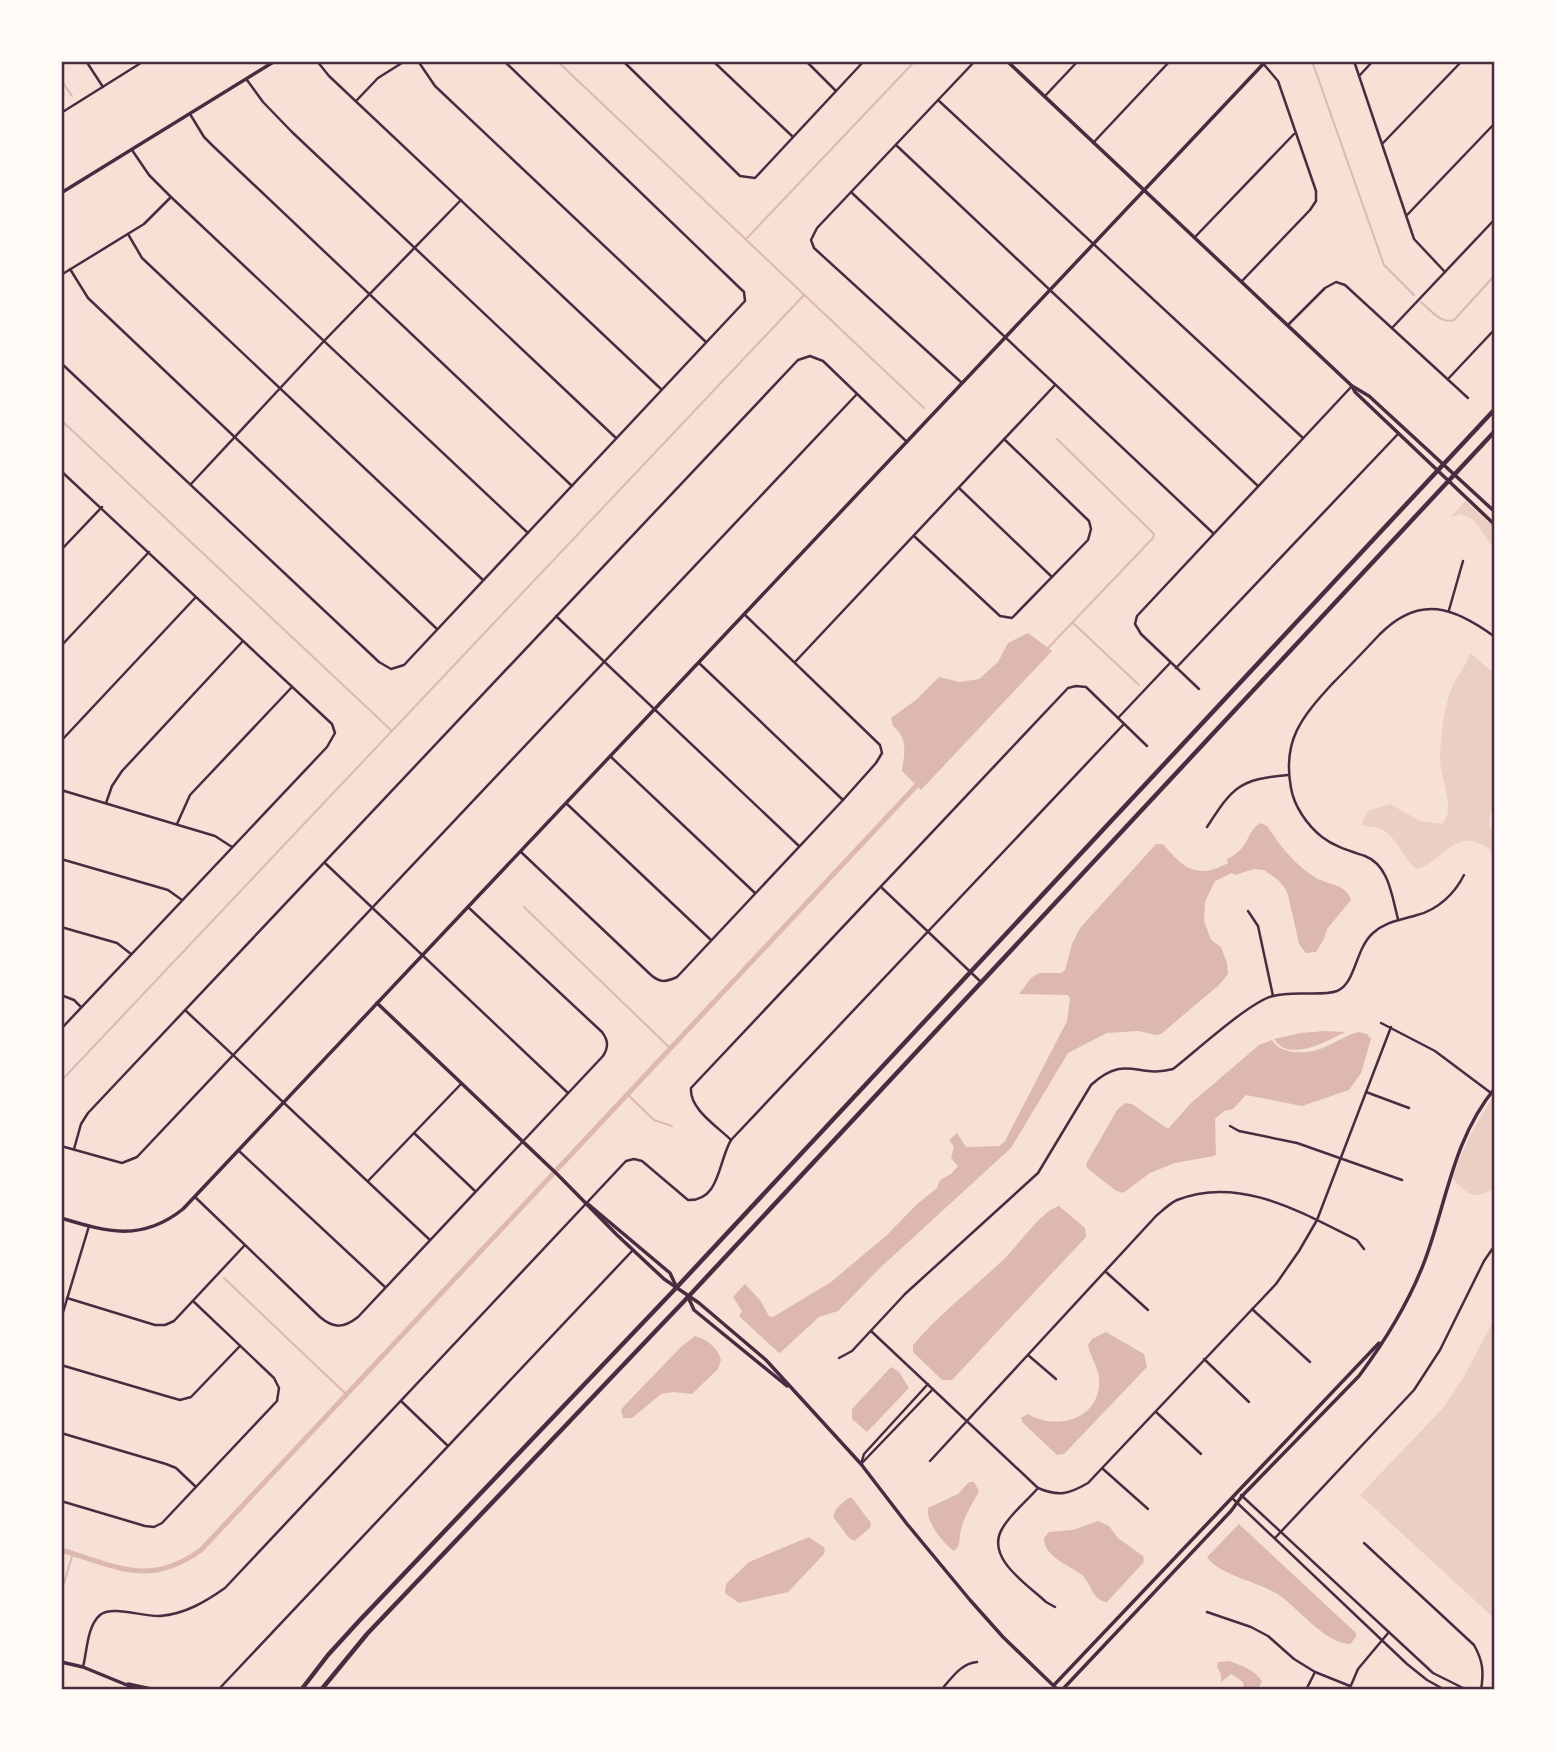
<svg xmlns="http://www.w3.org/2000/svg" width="1556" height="1751" font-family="'DM Sans',sans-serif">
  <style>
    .green { fill: #ebcfc5 }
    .water { fill: #dcb8b0 }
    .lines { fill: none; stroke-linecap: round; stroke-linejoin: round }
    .stream { stroke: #dcb8b0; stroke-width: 2 }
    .canal { stroke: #dcb8b0; stroke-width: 5 }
    .minor { stroke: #4a2c40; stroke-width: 2.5 }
    .tertiary { stroke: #4a2c40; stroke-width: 3.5 }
    .secondary { stroke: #4a2c40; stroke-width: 4.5 }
    .neatline { fill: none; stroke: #4a2c40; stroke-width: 2.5 }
  </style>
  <rect width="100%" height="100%" fill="#f7e1d7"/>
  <g class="green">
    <path d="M1465,501L1495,528V551L1474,520L1461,514L1451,517Z"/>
    <path d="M1470,653L1495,674V806L1490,815L1489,826L1495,832V867L1490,849C1454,825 1446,860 1417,869C1402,859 1396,833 1378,828C1373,826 1367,827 1361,825L1368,811L1390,804L1420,821L1442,824C1457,809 1439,777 1440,756C1441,734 1444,707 1452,687C1457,675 1467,666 1470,653Z"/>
    <path d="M1495,1092V1188C1474,1201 1468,1195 1452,1178L1468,1139Z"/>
    <path d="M1495,1318V1619L1360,1495L1443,1408L1462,1380Z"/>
  </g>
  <g class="water">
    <path d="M1028,633L1052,651L921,790L902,771C904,754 909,739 893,726L891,718L916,700L939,677L960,682L979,679L998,662L1008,643Z"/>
    <path d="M1261,823L1267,826C1280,846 1295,865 1316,878C1329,885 1346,884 1351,900L1327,929L1324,939L1316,952L1306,953L1299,944L1288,895L1285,888L1278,880L1264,870L1254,869L1235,875L1232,873L1215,881L1205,902L1204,921L1211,940L1221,947L1227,963L1228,974L1219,985L1161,1034L1156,1035L1138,1031L1107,1033L1068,1053L1011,1148L881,1267L838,1311L819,1317L781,1352L779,1353L741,1318L739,1316L742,1311L733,1297L745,1284L760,1300L769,1316L773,1317L831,1282L887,1235L916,1205L937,1188L940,1180L951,1174L958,1166L951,1158L954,1147L949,1140L957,1133L966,1147L999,1146L1005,1141L1067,1021L1070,999L1068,995L1019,994L1031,978L1039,973H1061L1065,970L1072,944L1080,928L1156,844H1163C1183,868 1197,880 1228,863L1227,859C1252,847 1245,831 1261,823Z"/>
    <path d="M1325,1031L1345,1032C1328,1041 1288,1063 1274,1039L1301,1033Z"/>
    <path d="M1358,1032L1367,1034L1371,1039L1361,1073L1349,1090L1302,1106L1246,1095L1233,1109L1224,1111L1215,1119L1216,1154L1214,1156L1175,1163L1150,1173L1123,1193L1115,1190L1087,1168L1086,1164L1117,1110L1125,1103L1132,1104L1168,1129L1190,1104L1259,1045L1272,1040C1280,1054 1303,1054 1317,1050C1331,1046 1343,1036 1358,1032Z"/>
    <path d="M1059,1206L1085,1228L1086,1237L952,1380H942L913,1352V1345C941,1312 974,1288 1004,1259C1019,1245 1041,1211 1059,1206Z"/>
    <path d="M1106,1332L1144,1354L1147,1367L1064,1454L1057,1455L1023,1423L1021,1418L1028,1414C1058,1432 1103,1418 1099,1377C1097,1365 1090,1356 1088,1345L1092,1339Z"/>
    <path d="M695,1336C707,1339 718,1348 721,1360L718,1369L692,1394L673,1392L661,1394L632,1418H623L621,1410L624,1406L681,1347Z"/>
    <path d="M891,1367L899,1372L909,1388L867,1432L852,1419V1409Z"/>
    <path d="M969,1482H974L979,1491C972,1505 962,1519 960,1535C959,1543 960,1546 954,1551C943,1543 926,1523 928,1508L958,1494Z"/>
    <path d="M848,1498H852L871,1523L870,1528L854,1541L849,1538L833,1517L836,1509Z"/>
    <path d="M1098,1521L1109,1526L1118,1538L1143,1556L1144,1562L1107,1602C1091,1600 1092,1584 1082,1575C1069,1565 1044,1557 1044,1538L1049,1532L1073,1530Z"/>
    <path d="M1239,1524L1356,1633V1637L1350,1644C1326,1644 1298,1608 1279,1595C1260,1582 1218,1575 1207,1557L1210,1554Z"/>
    <path d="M809,1537L825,1548L824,1554L788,1592L739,1603L725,1593L726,1584L749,1562Z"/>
    <path d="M1229,1661C1242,1666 1254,1669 1262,1681L1258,1690H1244L1243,1682L1231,1674L1221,1682V1674L1217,1667L1218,1662Z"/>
  </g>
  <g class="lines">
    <g class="stream">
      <path d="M557,61L924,408"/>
      <path d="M1312,61L1384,265L1414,295"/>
      <path d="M61,80L72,96"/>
      <path d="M747,238L915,61"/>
      <path d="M1421,302C1431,310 1440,324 1454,320L1495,275"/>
      <path d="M61,420L392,731"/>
      <path d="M1073,623L1139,685"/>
      <path d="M1048,648L1153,538L1154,534L1057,439"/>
      <path d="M524,907L670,1048"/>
      <path d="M61,1081L804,295"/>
      <path d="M627,1094L654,1120L672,1126"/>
      <path d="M224,1278L346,1394"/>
      <path d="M61,1593L73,1553"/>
    </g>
    <path class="canal" d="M61,1550C117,1566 148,1588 201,1550L916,786"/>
    <g class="minor">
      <path d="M86,61L103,87"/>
      <path d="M317,61L329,76L661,389"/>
      <path d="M418,61L435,86L706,342"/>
      <path d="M623,61L740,176L755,178L864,61"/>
      <path d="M713,61L792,136"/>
      <path d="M806,61L836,91"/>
      <path d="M1354,61L1414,239L1445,272"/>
      <path d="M1360,75L1373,61"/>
      <path d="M247,80L263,102L292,132L616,438"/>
      <path d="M1045,96L1078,61"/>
      <path d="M938,100L1303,438"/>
      <path d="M356,101L378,78L405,61"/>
      <path d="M61,113L144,61"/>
      <path d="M190,114L204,137L213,146L572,486"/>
      <path d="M1093,143L1170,61"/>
      <path d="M1383,143L1462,61"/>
      <path d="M896,145L1258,486"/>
      <path d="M132,150L149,175L171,197L528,533"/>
      <path d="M851,192L1213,533"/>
      <path d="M1407,215L1495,123"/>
      <path d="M128,234L142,258L483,580"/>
      <path d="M1195,237L1294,134"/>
      <path d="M70,269L88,298L437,629"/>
      <path d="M61,275L144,224L171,197"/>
      <path d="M1242,281L1310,210L1316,201V191L1278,81L1261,61"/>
      <path d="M1288,325L1325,288L1336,282L1345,285L1468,398"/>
      <path d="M1392,328L1495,219"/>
      <path d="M61,363L379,662L391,669L404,665L745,301L744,292L504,61"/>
      <path d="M1448,379L1495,329"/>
      <path d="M962,383L814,248L811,240L817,228L975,61"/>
      <path d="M61,471L332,724L335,733L327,747L61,1029"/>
      <path d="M191,484L324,341L461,200"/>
      <path d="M959,488L1052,577"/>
      <path d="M914,536L1000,616L1012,618L1088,540L1091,529L1089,521L1004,439"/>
      <path d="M61,550L102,507"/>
      <path d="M1449,610L1463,561"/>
      <path d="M556,616L799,846"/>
      <path d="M61,646L149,552"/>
      <path d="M795,662L1055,385"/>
      <path d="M699,663L843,800"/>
      <path d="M1176,668L1398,434"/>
      <path d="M1199,689L1141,634L1135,624L1137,616L1352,386"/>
      <path d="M1118,718L1170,663"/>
      <path d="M61,741L195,598"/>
      <path d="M611,757L755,893"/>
      <path d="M61,790L215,836L232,847"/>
      <path d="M106,803L112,786L122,771L242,642"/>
      <path d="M567,804L711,940"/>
      <path d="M177,824L190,795L292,687"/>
      <path d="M1207,827C1233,787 1239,779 1288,775"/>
      <path d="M521,852L651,975C660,983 666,982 677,977L843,800L876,763L882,753L880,745L744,614"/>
      <path d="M61,859L168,890L182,900"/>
      <path d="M325,863L568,1093"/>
      <path d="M882,888L981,982"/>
      <path d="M1248,911L1258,926L1273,996"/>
      <path d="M1398,919C1392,897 1389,865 1365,856C1350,851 1335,847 1322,837C1307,825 1294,806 1291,788C1282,740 1302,717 1332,684C1348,668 1364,651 1380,634C1420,594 1454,607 1495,637"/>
      <path d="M61,927L117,943L131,954"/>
      <path d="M61,995L74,1000L81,1007"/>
      <path d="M185,1010L430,1240"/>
      <path d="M1381,1023L1435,1051L1491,1093"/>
      <path d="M1366,1092L1409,1108"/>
      <path d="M1230,1126L1239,1131L1297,1143L1402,1180"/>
      <path d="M414,1133L475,1191"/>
      <path d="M731,1140C718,1127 689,1109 691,1088L1068,688L1076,686L1086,687L1147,746"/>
      <path d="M61,1146L122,1163L137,1157L856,395"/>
      <path d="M74,1149L81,1124L88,1113L798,360L810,356L823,361L907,442"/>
      <path d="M239,1151L385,1287"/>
      <path d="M368,1181L461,1084"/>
      <path d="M195,1197L320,1317C334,1329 344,1328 358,1317L603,1056C609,1047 608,1040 602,1032L468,907"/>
      <path d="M1106,1272L1148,1310"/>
      <path d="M67,1298L155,1325H165L174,1321L244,1246"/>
      <path d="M1252,1309L1310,1362"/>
      <path d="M61,1319L89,1226"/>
      <path d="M871,1331L1038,1488C1059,1497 1069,1494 1088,1483L1276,1284L1299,1251L1317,1220L1391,1027"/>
      <path d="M1028,1355L1056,1379"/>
      <path d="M839,1358L852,1351L905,1294L1038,1173L1091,1085C1126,1053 1137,1079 1173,1069C1195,1052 1249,1002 1273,996C1294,990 1320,997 1337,991C1356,983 1355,949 1373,933C1386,921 1401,920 1417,915C1438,910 1455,893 1464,875"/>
      <path d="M1204,1359L1249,1402"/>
      <path d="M61,1365L166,1396L180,1400L191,1397L240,1346"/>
      <path d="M401,1401L448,1446"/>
      <path d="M1156,1412L1201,1454"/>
      <path d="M61,1433L166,1464L176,1468L196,1487"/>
      <path d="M930,1461L1156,1216C1162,1211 1170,1203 1177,1200C1240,1175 1302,1213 1357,1240L1364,1249"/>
      <path d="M861,1464L864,1454L928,1384"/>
      <path d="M861,1464L933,1389"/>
      <path d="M1103,1469L1148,1509"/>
      <path d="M1038,1488C1027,1501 1010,1514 1002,1529C985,1558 1028,1585 1046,1602L1055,1607"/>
      <path d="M1241,1495L1433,1673L1463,1688L1476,1690"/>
      <path d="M1232,1498L1407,1664L1427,1680L1445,1690"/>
      <path d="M61,1501L145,1526L154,1527L162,1523L277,1401L279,1388L274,1378L193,1301"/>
      <path d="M1275,1538L1414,1390L1440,1350L1484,1261L1495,1245"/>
      <path d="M1364,1543L1474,1645C1483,1661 1484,1672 1481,1690"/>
      <path d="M1207,1612L1251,1627L1268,1636L1294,1659L1315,1672L1350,1686"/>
      <path d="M83,1667C87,1652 87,1626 100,1615C112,1605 143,1617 160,1616C185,1614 205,1602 225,1588L626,1161L634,1159L642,1161L688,1200C720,1201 718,1162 731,1140L1124,724"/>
      <path d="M218,1690L633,1250"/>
      <path d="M941,1690C951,1679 961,1663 977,1662"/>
      <path d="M1306,1690L1315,1672"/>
      <path d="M1349,1690L1358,1669L1389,1632"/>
    </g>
    <g class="tertiary">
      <path d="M1007,61L1352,386L1355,392L1495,525"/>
      <path d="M61,193L275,61"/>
      <path d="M1352,386L1369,396L1495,512"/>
      <path d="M377,1003L558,1175L617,1235L664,1279L699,1303L766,1360L861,1464L907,1524L970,1600L1003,1637L1058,1690"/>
      <path d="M588,1204L670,1273L676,1286"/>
      <path d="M61,1218C107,1232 142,1242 183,1209L1266,61"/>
      <path d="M689,1299L694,1310L787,1386"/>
      <path d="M61,1662L83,1667L139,1690"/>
      <path d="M128,1684L156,1690"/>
      <path d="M1054,1685L1379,1343"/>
      <path d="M1062,1690L1231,1511L1242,1496L1359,1376C1385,1341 1410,1300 1425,1260C1447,1201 1453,1139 1495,1088"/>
    </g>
    <g class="secondary">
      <path d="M301,1690L328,1655L359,1621L677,1287L1495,409"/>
      <path d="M321,1690L367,1634L688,1297L1495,431"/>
    </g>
  </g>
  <rect width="1556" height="1751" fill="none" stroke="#fffaf5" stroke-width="126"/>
  <rect x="63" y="63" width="1430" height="1625" class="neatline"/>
</svg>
